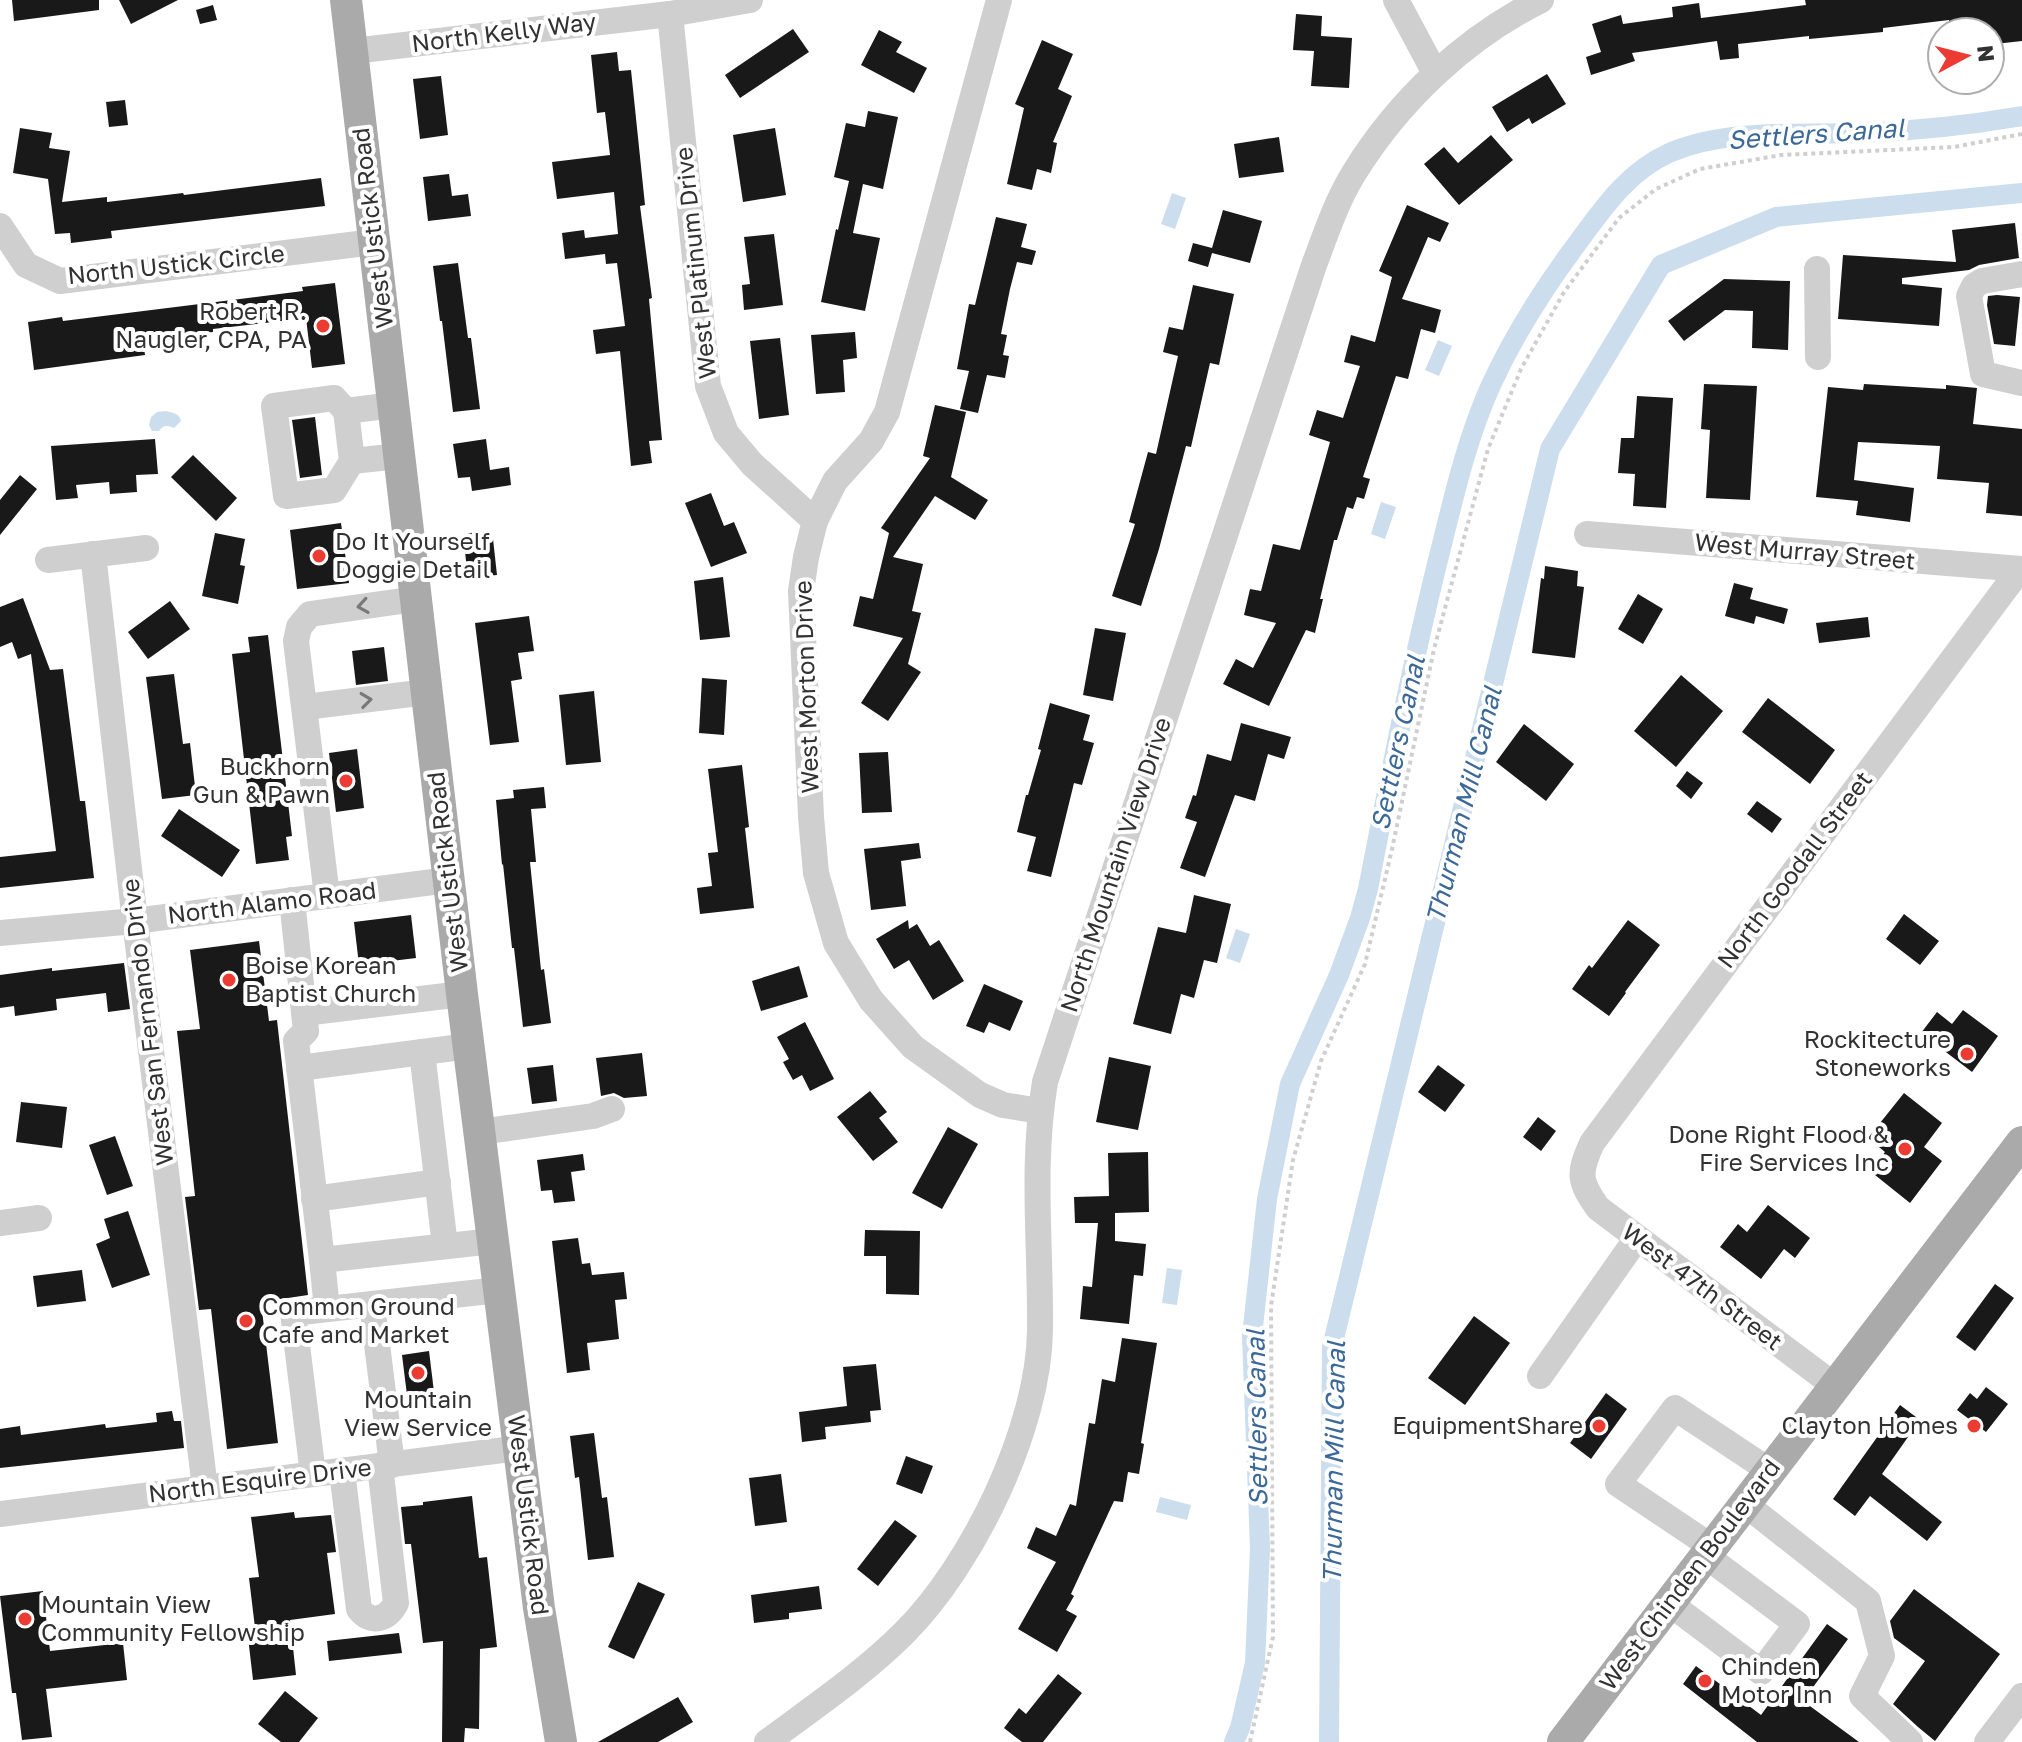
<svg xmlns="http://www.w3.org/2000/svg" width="2022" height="1742" font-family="'Golos Text',sans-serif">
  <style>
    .water { fill: #cde }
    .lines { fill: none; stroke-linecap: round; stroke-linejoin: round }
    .canal { stroke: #cde; stroke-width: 20 }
    .building { fill: #191919 }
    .path { stroke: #cfcfcf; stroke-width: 4; stroke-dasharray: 4 4; stroke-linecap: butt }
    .minor { stroke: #cfcfcf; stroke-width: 26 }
    .major { stroke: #aaa; stroke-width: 32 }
    .oneway { stroke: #797979 }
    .poi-dot { fill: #eb3b32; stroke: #fff; stroke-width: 3 }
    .labels { text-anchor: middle; stroke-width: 8; stroke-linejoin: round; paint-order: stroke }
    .street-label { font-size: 24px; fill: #323232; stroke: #fff }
    .poi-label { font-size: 24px; fill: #323232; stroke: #fff; text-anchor: end }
    .water-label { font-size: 26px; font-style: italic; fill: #3c6998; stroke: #fff }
  </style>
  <rect width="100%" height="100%" fill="#fff"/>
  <g class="water">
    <path d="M1172,193L1186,198L1175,229L1161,224Z"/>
    <path d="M1438,340L1452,346L1439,376L1425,370Z"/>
    <path d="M166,411C173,413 179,413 181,421L174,428C167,425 163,425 159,431H152L149,425L151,417L157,412Z"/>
    <path d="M1381,502L1396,507L1385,539L1371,534Z"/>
    <path d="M1236,929L1250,934L1240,963L1226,958Z"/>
    <path d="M1167,1268L1182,1270L1177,1305L1162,1303Z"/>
    <path d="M1160,1497L1191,1505L1187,1520L1156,1512Z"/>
  </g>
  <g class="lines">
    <g class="canal">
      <path d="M1234,1742L1240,1728L1255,1663L1260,1548L1252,1336L1267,1199L1290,1084L1339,975L1360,918L1368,889C1390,776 1412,664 1440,552C1454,496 1467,438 1491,385C1514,335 1546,285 1579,241C1604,207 1629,171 1669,153C1728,128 1797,135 1860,133C1914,131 1969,125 2022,116"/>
      <path d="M1329,1742L1332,1347L1550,449L1661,265L1776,217L2022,193"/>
    </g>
  </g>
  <g class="building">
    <path d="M12,0H99V10L14,21Z"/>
    <path d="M119,0H178L131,24Z"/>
    <path d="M1805,0H2022V41L1995,44L1994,32H1950L1949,20L1883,28V32L1809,39V36L1738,44L1739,58L1720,60L1717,41L1632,53L1635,61L1591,75L1586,57L1601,52L1592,24L1621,15L1623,24L1673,17L1672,7L1699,3L1701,18L1806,5Z"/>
    <path d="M213,5L217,20L200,24L196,10Z"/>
    <path d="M1296,14L1322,16L1321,36L1352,38L1349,88L1311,86L1314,51L1293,50Z"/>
    <path d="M793,29L809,52L740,98L725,75Z"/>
    <path d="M879,30L902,42L896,52L927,68L914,93L861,65Z"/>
    <path d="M1042,40L1073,54L1058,89L1072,96L1053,142L1057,143L1051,173L1037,169L1032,190L1007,184L1024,108L1015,104Z"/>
    <path d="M617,52L619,71L631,70L645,205L640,206L652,298L649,299L662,440L649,441L652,463L631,466L620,351L596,354L593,330L625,326L617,263L606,264L605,254L565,259L562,233L584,230L585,238L618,234L614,192L557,199L552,162L610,155L605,112L597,113L591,55Z"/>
    <path d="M1547,74L1566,104L1532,124L1529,118L1507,132L1492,107Z"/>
    <path d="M441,76L448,135L420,139L413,79Z"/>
    <path d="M125,100L128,125L109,127L106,102Z"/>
    <path d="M868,111L898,117L883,189L863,184L853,233L880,238L865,311L821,302L836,229L838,230L849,181L834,177L846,123L865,127Z"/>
    <path d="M20,128L52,133L49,148L70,151L62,202L107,197V202L183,193L184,195L321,178L325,206L111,231L112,238L71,243L70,233L55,234L48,179L13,173Z"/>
    <path d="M775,128L786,195L743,202L733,135Z"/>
    <path d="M1491,135L1513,160L1459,205L1424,164L1444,147L1458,163Z"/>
    <path d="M1279,137L1284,172L1239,178L1234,144Z"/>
    <path d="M449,174L452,196L468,194L471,216L428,221L423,177Z"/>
    <path d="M1407,205L1449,223L1440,242L1428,237L1402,299L1441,310L1435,333L1421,329L1408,379L1396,376L1363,477L1370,479L1364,499L1357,497L1353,509L1347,507L1337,540H1334L1320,599H1323L1315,633L1306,630L1269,706L1223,684L1236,659L1253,668L1276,623L1244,615L1250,589L1261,591L1273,544L1300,550L1330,442L1309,435L1317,410L1343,418L1360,366L1344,362L1351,335L1375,342L1392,277L1379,271Z"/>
    <path d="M1223,210L1262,221L1250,263L1212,253L1208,267L1188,261L1193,243L1212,248Z"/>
    <path d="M996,217L1027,224L1021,247L1036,251L1032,265L1017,262L1010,289L1001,334L1007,335L1003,355L1009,356L1005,378L987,375L978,413L960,409L969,371L957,369L969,304L975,305Z"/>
    <path d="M2015,223L2019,258L1979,265L1969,270L1902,278V284L1942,288L1939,326L1838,319L1843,255L1956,262L1952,230Z"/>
    <path d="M774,234L783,305L744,310L742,285L750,284L744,237Z"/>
    <path d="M458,263L468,338H471L480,409L453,412L442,321H440L433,266Z"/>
    <path d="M1724,279L1790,281L1788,350L1752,348L1753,311L1725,310L1684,341L1668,321Z"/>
    <path d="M335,283L345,364L312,368L306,318L213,329V332L143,340L145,355L34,370L28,322L62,317L63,321L303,291L302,287Z"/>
    <path d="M1193,285L1234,294L1219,365L1210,363L1191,447L1186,446L1159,549L1141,606L1112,596L1135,524L1129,522L1148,452L1156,454L1178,356L1163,352L1169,327L1183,330Z"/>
    <path d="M1997,295L2020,297L2015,346L1994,344L1987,305L1988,296Z"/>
    <path d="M855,332L857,358L843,360L845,392L816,394L811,335Z"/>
    <path d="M780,338L789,415L759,419L750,341Z"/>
    <path d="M1704,384L1757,386L1750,500L1706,498L1710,430L1701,429Z"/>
    <path d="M1864,384L1946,389V385L1977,388L1973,424L2022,429V516L1986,513L1989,483L1937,479L1940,446L1858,442L1854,480L1914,488L1910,522L1856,515L1858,501L1816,497L1828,387L1863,390Z"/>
    <path d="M1637,396L1673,398L1666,508L1633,506L1635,474L1618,473L1621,438H1634Z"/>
    <path d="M935,405L966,412L951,477L988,500L975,520L935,496L893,557L923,564L912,611L921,613L908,664L921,672L888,721L861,703L903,638L853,626L860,596L873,599L889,533L881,528L930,458L923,456Z"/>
    <path d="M315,417L322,475L300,478L292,420Z"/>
    <path d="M155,439L158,474L136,475L137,492L110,494L109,482L76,485L78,498L56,500L51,446Z"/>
    <path d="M486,439L490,470L509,467L511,485L472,491L470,477L458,478L453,444Z"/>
    <path d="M193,455L237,498L216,521L171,477Z"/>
    <path d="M20,475L37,489L0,535V500Z"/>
    <path d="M711,493L724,526L734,522L747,553L711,567L685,503Z"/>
    <path d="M341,523L349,583L297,589L290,530Z"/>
    <path d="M492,530L497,575L468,578L463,534Z"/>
    <path d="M215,533L245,539L240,565L245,566L238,604L202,596Z"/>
    <path d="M1545,566L1578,571L1577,586L1584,587L1575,658L1532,653L1541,578L1544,579Z"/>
    <path d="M723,577L730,637L700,640L694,581Z"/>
    <path d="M1734,583L1753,588L1750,599L1788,609L1784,624L1756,616L1754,624L1725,616Z"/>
    <path d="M1638,594L1663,609L1643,644L1618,629Z"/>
    <path d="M23,598L50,670L63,669L80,801H85L94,878L0,888V857L56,851L31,654L18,659L12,642L0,647V607Z"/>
    <path d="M170,601L190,629L148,659L128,632Z"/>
    <path d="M529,616L534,651L518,653L522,679L511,681L519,742L490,745L475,623Z"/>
    <path d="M1868,617L1870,637L1819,643L1816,623Z"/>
    <path d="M1095,628L1126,633L1113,701L1083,695Z"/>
    <path d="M268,635L292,836L286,837L289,860L256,864L232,654L250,652L248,637Z"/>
    <path d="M384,647L388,681L356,685L352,651Z"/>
    <path d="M174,674L183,744L190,743L196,795L162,799L146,677Z"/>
    <path d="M1681,675L1723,711L1676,767L1634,731Z"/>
    <path d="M702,678L727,680L724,735L699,733Z"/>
    <path d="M594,691L601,762L566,765L559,695Z"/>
    <path d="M1768,698L1835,750L1810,784L1742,732Z"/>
    <path d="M1050,703L1090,715L1083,740L1094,743L1082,785L1074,783L1051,877L1027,871L1036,837L1017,832L1026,795H1028L1041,750L1038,749Z"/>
    <path d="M1241,723L1291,737L1284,759L1268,754L1255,801L1235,795L1205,877L1180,868L1197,822L1185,818L1193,795L1196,796L1207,754L1231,761Z"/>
    <path d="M1524,724L1574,764L1546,801L1496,762Z"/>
    <path d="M357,749L364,808L336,812L329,753Z"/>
    <path d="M888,752L892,812L862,813L859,753Z"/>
    <path d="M742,765L749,827L745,828L754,908L700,914L697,888L712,886L708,853L718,852L708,769Z"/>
    <path d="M1687,771L1703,783L1691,799L1676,786Z"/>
    <path d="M544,787L546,808L531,809L536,862H530L541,970L544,969L551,1023L523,1027L514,948H512L503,864L502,865L496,800L514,798L513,790Z"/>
    <path d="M1757,801L1782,819L1772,833L1747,814Z"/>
    <path d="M179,809L240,850L222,877L161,836Z"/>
    <path d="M919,843L921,858L901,861L906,906L871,910L864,849Z"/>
    <path d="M1194,895L1231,904L1217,963L1204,960L1194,998L1181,994L1171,1034L1133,1024L1158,927L1186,933Z"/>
    <path d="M1904,914L1939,941L1920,965L1886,939Z"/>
    <path d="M411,915L416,958L359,965L354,922Z"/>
    <path d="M908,920L909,929L917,924L930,946L939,940L964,981L933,1000L909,960L894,969L876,939Z"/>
    <path d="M1628,920L1660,945L1625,992L1626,993L1609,1016L1572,989L1589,965L1592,968Z"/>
    <path d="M259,941L269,1021L277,1020L308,1295L261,1302L278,1443L227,1449L211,1309L199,1310L185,1197L195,1196L177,1031L200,1029L190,950Z"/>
    <path d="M124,963L130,1009L108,1012L106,993L56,999L57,1010L15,1016L14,1006L0,1008V975L52,968V971Z"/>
    <path d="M799,966L808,997L761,1011L752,981Z"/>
    <path d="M984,984L1023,1001L1010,1031L989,1022L984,1033L966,1026Z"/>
    <path d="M1963,1010L1998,1036L1972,1072L1921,1033L1937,1012L1952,1024Z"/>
    <path d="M805,1022L834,1079L810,1091L802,1075L793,1080L783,1062L789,1059L777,1037Z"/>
    <path d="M642,1053L647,1096L624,1098L614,1093L601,1096L596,1058Z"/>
    <path d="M1109,1057L1151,1066L1138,1130L1096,1122Z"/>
    <path d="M553,1065L557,1101L532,1104L527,1068Z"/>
    <path d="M1438,1065L1465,1085L1445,1112L1418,1092Z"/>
    <path d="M870,1091L887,1112L879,1118L898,1142L873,1161L837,1117Z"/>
    <path d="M1904,1093L1942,1123L1924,1147L1942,1161L1910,1203L1870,1171L1885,1152L1868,1138Z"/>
    <path d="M21,1102L67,1107L62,1148L16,1142Z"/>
    <path d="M1538,1117L1556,1131L1541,1151L1523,1137Z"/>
    <path d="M948,1127L978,1144L942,1209L912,1193Z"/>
    <path d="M115,1136L133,1186L107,1195L89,1145Z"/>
    <path d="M1148,1152L1149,1212L1115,1213V1241L1146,1244L1143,1276L1134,1275L1129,1324L1080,1319L1083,1286L1092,1287L1098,1223H1075L1074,1197L1109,1196L1108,1153Z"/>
    <path d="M583,1154L585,1170L571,1172L575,1201L554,1203L552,1190L541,1191L537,1160Z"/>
    <path d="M1768,1205L1810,1238L1795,1258L1784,1249L1761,1279L1720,1247L1738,1224L1747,1232Z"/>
    <path d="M128,1211L150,1275L112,1288L96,1244L110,1238L104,1219Z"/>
    <path d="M865,1230L920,1231L919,1295L886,1294V1256H864Z"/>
    <path d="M578,1238L582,1264L590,1263L592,1275L624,1272L627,1299L615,1300L619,1339L587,1343L590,1370L567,1373L552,1241Z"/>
    <path d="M82,1270L86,1301L37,1307L33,1276Z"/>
    <path d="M1995,1284L2014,1298L1975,1351L1956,1337Z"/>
    <path d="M1474,1316L1510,1343L1465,1405L1428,1378Z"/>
    <path d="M1122,1338L1157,1343L1141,1443L1144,1444L1139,1474L1128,1472L1123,1502L1114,1501L1071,1594L1074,1596L1066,1610L1077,1616L1057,1652L1018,1629L1056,1562L1027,1548L1036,1527L1056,1536L1070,1504L1076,1506L1089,1423L1095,1424L1102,1379L1115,1382Z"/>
    <path d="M429,1351L434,1392L407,1395L402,1355Z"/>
    <path d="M876,1364L881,1410L870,1411L871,1422L825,1427L826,1439L802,1442L799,1412L847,1406L843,1367Z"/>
    <path d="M1986,1387L2008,1404L1986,1432L1957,1410L1970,1393L1977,1399Z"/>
    <path d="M1606,1393L1627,1409L1591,1459L1570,1443Z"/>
    <path d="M1900,1405L1920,1420L1882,1474L1942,1522L1927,1541L1870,1496L1855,1516L1833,1499Z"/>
    <path d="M172,1411L174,1421H181L184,1448L0,1468V1429L20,1426L21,1435L105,1424L106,1428L157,1422L156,1413Z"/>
    <path d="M594,1433L602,1498L607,1497L614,1557L588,1560L579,1477L575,1478L570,1436Z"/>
    <path d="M906,1456L933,1466L922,1494L896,1484Z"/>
    <path d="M781,1474L787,1522L755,1526L749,1478Z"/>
    <path d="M472,1496L479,1558L487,1557L497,1647L480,1649L479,1729L465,1728L464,1742H442L443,1641L423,1643L411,1544H405L401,1507L423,1505V1502Z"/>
    <path d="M294,1512L295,1518L331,1515L336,1552L327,1553L335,1614L290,1620L296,1675L253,1680L248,1637L256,1636L249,1578L259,1577L251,1517Z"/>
    <path d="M895,1520L917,1536L878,1586L857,1569Z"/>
    <path d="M638,1582L665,1594L634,1659L608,1647Z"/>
    <path d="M819,1586L822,1609L789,1613V1619L754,1623L751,1595Z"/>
    <path d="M1914,1589L2000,1654L1935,1741L1918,1727L1893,1704L1925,1661L1894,1638L1890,1621Z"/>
    <path d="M43,1591L50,1651L123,1643L127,1680L46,1689L52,1737L22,1740L16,1693H12L0,1596Z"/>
    <path d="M1827,1624L1848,1639L1803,1701L1859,1742H1757L1683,1684L1696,1666L1761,1715Z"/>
    <path d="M399,1633L402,1653L329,1661L327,1641Z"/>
    <path d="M1058,1674L1082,1693L1043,1742H1022L1004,1728L1019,1708L1026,1714Z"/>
    <path d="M285,1691L318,1718L299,1742H281L258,1724Z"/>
    <path d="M678,1697L693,1722L658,1742H598Z"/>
  </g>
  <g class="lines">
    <path class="path" d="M1250,1742L1273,1637L1271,1306L1293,1160L1321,1061L1365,964L1392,849L1434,649L1488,449L1521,369L1564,292L1619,218L1656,189L1700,169L1781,155L1954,147L2022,134"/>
    <g class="minor">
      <path d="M999,0L887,412L871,441L835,481L815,521L806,557L801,591L811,817L816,873L836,943L871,1000L913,1047L980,1095L1003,1105L1040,1111"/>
      <path d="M1396,0L1435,73"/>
      <path d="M670,14L708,386L726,433L752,464L815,521"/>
      <path d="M353,51L670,14L750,0"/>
      <path d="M0,226L26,265L60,281L374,242"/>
      <path d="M1817,269L1818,357"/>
      <path d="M2022,274L1982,281L1974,286L1969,296L1983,374L2022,383"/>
      <path d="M393,405L346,411L352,461L399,456"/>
      <path d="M346,411L334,398L274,406L286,496L334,490L352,461"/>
      <path d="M1587,534L2022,569"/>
      <path d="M93,554L135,921L205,1488"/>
      <path d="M48,560L146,548"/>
      <path d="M305,707L427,692"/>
      <path d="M327,896L296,641L299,627L310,614L416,599"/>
      <path d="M292,900L306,1031L296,1041L322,1260L493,1241"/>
      <path d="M0,933L135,921L448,880"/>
      <path d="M304,1013L462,994"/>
      <path d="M422,1052L445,1246"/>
      <path d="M299,1068L469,1046"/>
      <path d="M480,1132L593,1116L612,1109"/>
      <path d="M314,1199L438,1182"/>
      <path d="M0,1223L39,1218"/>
      <path d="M322,1260L327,1309"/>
      <path d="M372,1304L499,1290"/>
      <path d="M1540,1376L1637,1238"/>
      <path d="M1835,1386L1598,1208C1579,1181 1578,1174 1592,1143L2020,569"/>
      <path d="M342,1471L359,1609C371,1625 388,1619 396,1603L380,1466"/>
      <path d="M313,1474L293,1313L372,1304L392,1465"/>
      <path d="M1745,1504L1868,1601L1882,1656L1862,1696L1910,1742"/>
      <path d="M0,1514L520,1448"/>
      <path d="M1712,1547L1618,1484L1675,1408L1770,1471"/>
      <path d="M1669,1603L1761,1672L1797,1624L1706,1556"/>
      <path d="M767,1742C814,1707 863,1674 904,1633C973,1564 1039,1428 1040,1330C1041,1246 1031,1166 1045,1082L1313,268C1325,236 1336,202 1354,173C1399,100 1465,38 1541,0"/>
      <path d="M1987,1742L2022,1696"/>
    </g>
    <g class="major">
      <path d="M346,0L462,994L539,1608L561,1742"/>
      <path d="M1563,1742L2022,1142"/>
    </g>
  </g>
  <defs><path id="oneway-chevron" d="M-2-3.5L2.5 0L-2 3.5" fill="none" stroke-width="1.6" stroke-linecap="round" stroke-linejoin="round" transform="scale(2)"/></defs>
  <g class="oneway">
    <use href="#oneway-chevron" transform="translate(363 606) rotate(171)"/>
    <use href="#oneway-chevron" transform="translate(366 700) rotate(-7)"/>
  </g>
  <g class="poi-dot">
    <circle cx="323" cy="326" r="8"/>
    <circle cx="319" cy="556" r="8"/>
    <circle cx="346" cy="781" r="8"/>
    <circle cx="229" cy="980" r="8"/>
    <circle cx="1967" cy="1054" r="8"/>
    <circle cx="1905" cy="1149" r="8"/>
    <circle cx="246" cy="1321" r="8"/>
    <circle cx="418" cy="1373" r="8"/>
    <circle cx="1599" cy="1426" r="8"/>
    <circle cx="1974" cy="1426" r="8"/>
    <circle cx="25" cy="1619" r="8"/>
    <circle cx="1705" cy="1681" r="8"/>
  </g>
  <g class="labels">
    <g class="street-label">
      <text transform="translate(504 33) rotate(-7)" y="8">North Kelly Way</text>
      <text transform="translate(373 228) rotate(-97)" y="8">West Ustick Road</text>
      <text transform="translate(696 263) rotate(-96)" y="8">West Platinum Drive</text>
      <text transform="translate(176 265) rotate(-6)" y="8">North Ustick Circle</text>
      <text transform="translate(1805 552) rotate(5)" y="8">West Murray Street</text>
      <text transform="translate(807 687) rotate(-92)" y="8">West Morton Drive</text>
      <text transform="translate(1116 865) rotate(-72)" y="8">North Mountain View Drive</text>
      <text transform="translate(1795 870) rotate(-53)" y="8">North Goodall Street</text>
      <text transform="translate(448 872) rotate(-97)" y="8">West Ustick Road</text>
      <text transform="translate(272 903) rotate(-7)" y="8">North Alamo Road</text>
      <text transform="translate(148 1022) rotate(-97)" y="8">West San Fernando Drive</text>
      <text transform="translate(1702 1287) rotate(37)" y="8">West 47th Street</text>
      <text transform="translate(260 1481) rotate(-7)" y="8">North Esquire Drive</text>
      <text transform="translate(528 1515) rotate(83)" y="8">West Ustick Road</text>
      <text transform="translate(1690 1575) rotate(-53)" y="8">West Chinden Boulevard</text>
    </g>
    <g class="poi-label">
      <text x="307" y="320">Robert R.<tspan x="307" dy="28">Naugler, CPA, PA</tspan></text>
      <text x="335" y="550" text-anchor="start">Do It Yourself<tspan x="335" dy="28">Doggie Detail</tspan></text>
      <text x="330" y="775">Buckhorn<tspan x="330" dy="28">Gun &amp; Pawn</tspan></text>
      <text x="245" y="974" text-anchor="start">Boise Korean<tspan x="245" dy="28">Baptist Church</tspan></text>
      <text x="1951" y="1048">Rockitecture<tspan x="1951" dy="28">Stoneworks</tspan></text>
      <text x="1889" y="1143">Done Right Flood &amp;<tspan x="1889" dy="28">Fire Services Inc</tspan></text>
      <text x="262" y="1315" text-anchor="start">Common Ground<tspan x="262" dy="28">Cafe and Market</tspan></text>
      <text x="418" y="1408" text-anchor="middle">Mountain<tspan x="418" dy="28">View Service</tspan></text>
      <text x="1583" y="1434">EquipmentShare</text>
      <text x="1958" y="1434">Clayton Homes</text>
      <text x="41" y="1613" text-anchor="start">Mountain View<tspan x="41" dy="28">Community Fellowship</tspan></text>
      <text x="1721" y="1675" text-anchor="start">Chinden<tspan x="1721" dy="28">Motor Inn</tspan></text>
    </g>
    <g class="water-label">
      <text transform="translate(1816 134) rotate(-4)" y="9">Settlers Canal</text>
      <text transform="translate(1398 743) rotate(-78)" y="9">Settlers Canal</text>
      <text transform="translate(1464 805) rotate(-76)" y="9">Thurman Mill Canal</text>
      <text transform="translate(1257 1418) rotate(-91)" y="9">Settlers Canal</text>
      <text transform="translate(1334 1462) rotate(-89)" y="9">Thurman Mill Canal</text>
    </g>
  </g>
  <g transform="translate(1966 56) rotate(83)"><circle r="38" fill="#ffffff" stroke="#adadad" stroke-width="2"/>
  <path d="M0-6L14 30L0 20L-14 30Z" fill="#eb3b32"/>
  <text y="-12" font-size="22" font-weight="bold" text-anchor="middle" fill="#323232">N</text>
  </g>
</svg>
